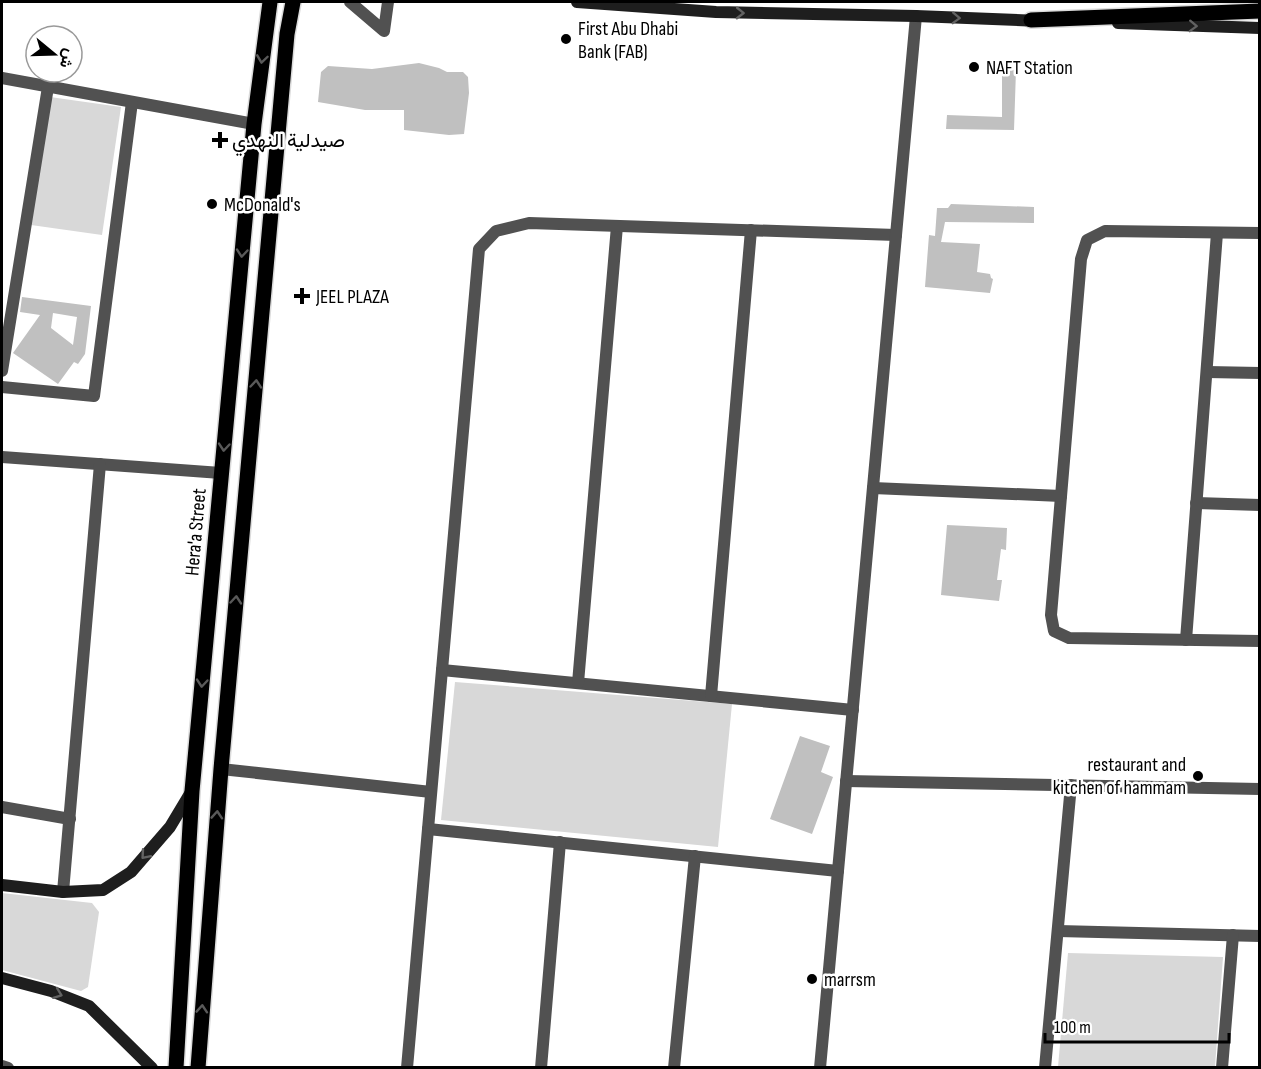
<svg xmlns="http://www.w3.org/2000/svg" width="1261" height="1069" font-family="'Sofia Sans Condensed',Vazirmatn,sans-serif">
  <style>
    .green { fill: #d8d8d8 }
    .building { fill: #c0c0c0; fill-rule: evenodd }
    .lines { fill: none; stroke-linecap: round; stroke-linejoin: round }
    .primary-casing { stroke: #dbdbdb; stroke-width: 18 }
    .street { stroke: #515151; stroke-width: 12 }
    .secondary { stroke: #1e1e1e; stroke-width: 12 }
    .primary { stroke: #000; stroke-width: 15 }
    .oneway { stroke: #626262 }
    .oneway2 { stroke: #595959 }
    .poi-dot { fill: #000; stroke: #fff; stroke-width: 2 }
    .labels { text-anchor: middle; stroke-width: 5; stroke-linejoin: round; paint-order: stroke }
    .poi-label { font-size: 20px; fill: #000; stroke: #fff; text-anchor: start }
    .street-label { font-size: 20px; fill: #000; stroke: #fff }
  </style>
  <rect width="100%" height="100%" fill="#fff"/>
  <g class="green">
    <path d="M50,97L121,107L102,235L31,225Z"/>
    <path d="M455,682L732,704L718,847L441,820Z"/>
    <path d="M2,893L92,903L99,912L88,987L81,991L2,970Z"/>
    <path d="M1068,953L1223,957L1215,1067H1058Z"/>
  </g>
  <g class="building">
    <path d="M419,63L439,68L447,72H463L468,77L469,93L464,134L449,135L404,130V110H365L318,102L321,72L328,66L372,69Z"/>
    <path d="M1002,68L1016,70L1014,130L946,129L947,115L1002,117Z"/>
    <path d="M951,204L1034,207V223L945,222L941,242L980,244L977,272L990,274L991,278L993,279L990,293L925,287L929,235L935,236L937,208H948Z"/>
    <path d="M22,297L91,306L85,354L78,364L74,362L58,384L13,353L40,315L20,312ZM53,313L77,317L73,345L51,328Z"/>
    <path d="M947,525L1007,528L1006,550L1001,549L997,580H1002L999,601L941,595Z"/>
    <path d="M800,736L830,746L821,772L833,777L812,834L770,819Z"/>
  </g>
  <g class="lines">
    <g class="primary-casing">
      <g id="primary">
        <path d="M1031,20L1260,11"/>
        <path d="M176,1068L192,791L254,124L270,2"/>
        <path d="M198,1068L221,769L287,34L293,2"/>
      </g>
    </g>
    <g class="street">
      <path d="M350,2L384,31L388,2"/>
      <path d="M2,78L254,124"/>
      <path d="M1260,233L1105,231L1087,240L1081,259L1051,615L1054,631L1069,638L1260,641"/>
      <path d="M2,371L48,87"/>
      <path d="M1207,372L1260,373"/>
      <path d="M2,387L94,396L132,102"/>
      <path d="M2,457L221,473"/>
      <path d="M873,488L1061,496"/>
      <path d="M1196,503L1260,505"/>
      <path d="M1186,640L1217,233"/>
      <path d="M442,670L853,710"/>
      <path d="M578,683L617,226"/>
      <path d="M711,696L751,230"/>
      <path d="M221,769L431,792"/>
      <path d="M846,781L1260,789"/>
      <path d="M2,807L70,819"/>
      <path d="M428,829L838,871"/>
      <path d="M63,892L100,464"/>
      <path d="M1058,931L1260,936"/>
      <path d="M2,1066L8,1068"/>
      <path d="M407,1068L479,249L496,231L529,223L896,235"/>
      <path d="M541,1068L560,842"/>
      <path d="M674,1068L695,856"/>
      <path d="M820,1068L916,16"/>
      <path d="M1045,1068L1071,785"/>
      <path d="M1222,1068L1233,935"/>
    </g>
    <g class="secondary">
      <path d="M577,2L716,12L916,16L1040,21"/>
      <path d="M1118,23L1260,28"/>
      <path d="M2,885L63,892L103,890L131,872L170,827L191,792"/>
      <path d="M2,978L51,991L89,1006L152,1068"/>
    </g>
    <use href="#primary" class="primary"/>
  </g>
  <defs><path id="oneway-chevron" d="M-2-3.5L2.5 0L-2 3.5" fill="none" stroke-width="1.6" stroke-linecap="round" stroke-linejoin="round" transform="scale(1.5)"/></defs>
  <g class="oneway">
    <use href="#oneway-chevron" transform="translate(740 13) rotate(1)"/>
    <use href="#oneway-chevron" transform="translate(956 18) rotate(2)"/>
    <use href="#oneway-chevron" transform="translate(1193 26) rotate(2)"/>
    <use href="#oneway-chevron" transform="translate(145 855) rotate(131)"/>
    <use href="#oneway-chevron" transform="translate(58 994) rotate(21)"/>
  </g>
  <g class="oneway2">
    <use href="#oneway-chevron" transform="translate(262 59) rotate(98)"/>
    <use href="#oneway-chevron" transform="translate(242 253) rotate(95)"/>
    <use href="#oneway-chevron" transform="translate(256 384) rotate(-85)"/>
    <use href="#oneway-chevron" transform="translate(224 447) rotate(95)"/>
    <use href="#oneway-chevron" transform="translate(236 600) rotate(-85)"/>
    <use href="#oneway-chevron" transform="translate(202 683) rotate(95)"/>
    <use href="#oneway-chevron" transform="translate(217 815) rotate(-86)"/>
    <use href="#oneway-chevron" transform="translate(202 1009) rotate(-86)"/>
  </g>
  <g class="poi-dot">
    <circle cx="566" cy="39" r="6"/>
    <circle cx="974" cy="67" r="6"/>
    <path d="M217 131h6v6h6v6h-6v6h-6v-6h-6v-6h6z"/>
    <circle cx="212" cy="204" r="6"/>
    <path d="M299 287h6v6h6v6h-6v6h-6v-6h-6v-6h6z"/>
    <circle cx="1198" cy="776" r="6"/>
    <circle cx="812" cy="979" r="6"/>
  </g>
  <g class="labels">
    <g class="poi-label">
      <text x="578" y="35">First Abu Dhabi<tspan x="578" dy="23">Bank (FAB)</tspan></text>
      <text x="986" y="74">NAFT Station</text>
      <text x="232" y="147">صيدلية النهدي</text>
      <text x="224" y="211">McDonald's</text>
      <text x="316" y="303">JEEL PLAZA</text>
      <text x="1186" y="771" text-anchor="end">restaurant and<tspan x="1186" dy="23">kitchen of hammam</tspan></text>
      <text x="824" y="986">marrsm</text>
    </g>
    <g class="street-label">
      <text transform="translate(195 532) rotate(-85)" y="7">Hera'a Street</text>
    </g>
  </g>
  <rect width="1261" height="1069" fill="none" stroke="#000000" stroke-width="6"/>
  <g transform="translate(54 54) rotate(109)"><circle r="28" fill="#ffffff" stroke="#999999" stroke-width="1.5"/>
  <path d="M0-4.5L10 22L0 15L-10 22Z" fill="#000000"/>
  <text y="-9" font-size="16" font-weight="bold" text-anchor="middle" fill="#000000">ش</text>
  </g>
  <path d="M1045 1033v9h184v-9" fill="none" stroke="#000000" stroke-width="3"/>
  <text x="1054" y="1033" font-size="18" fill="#000000" stroke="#ffffff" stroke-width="4.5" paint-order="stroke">100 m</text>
</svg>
